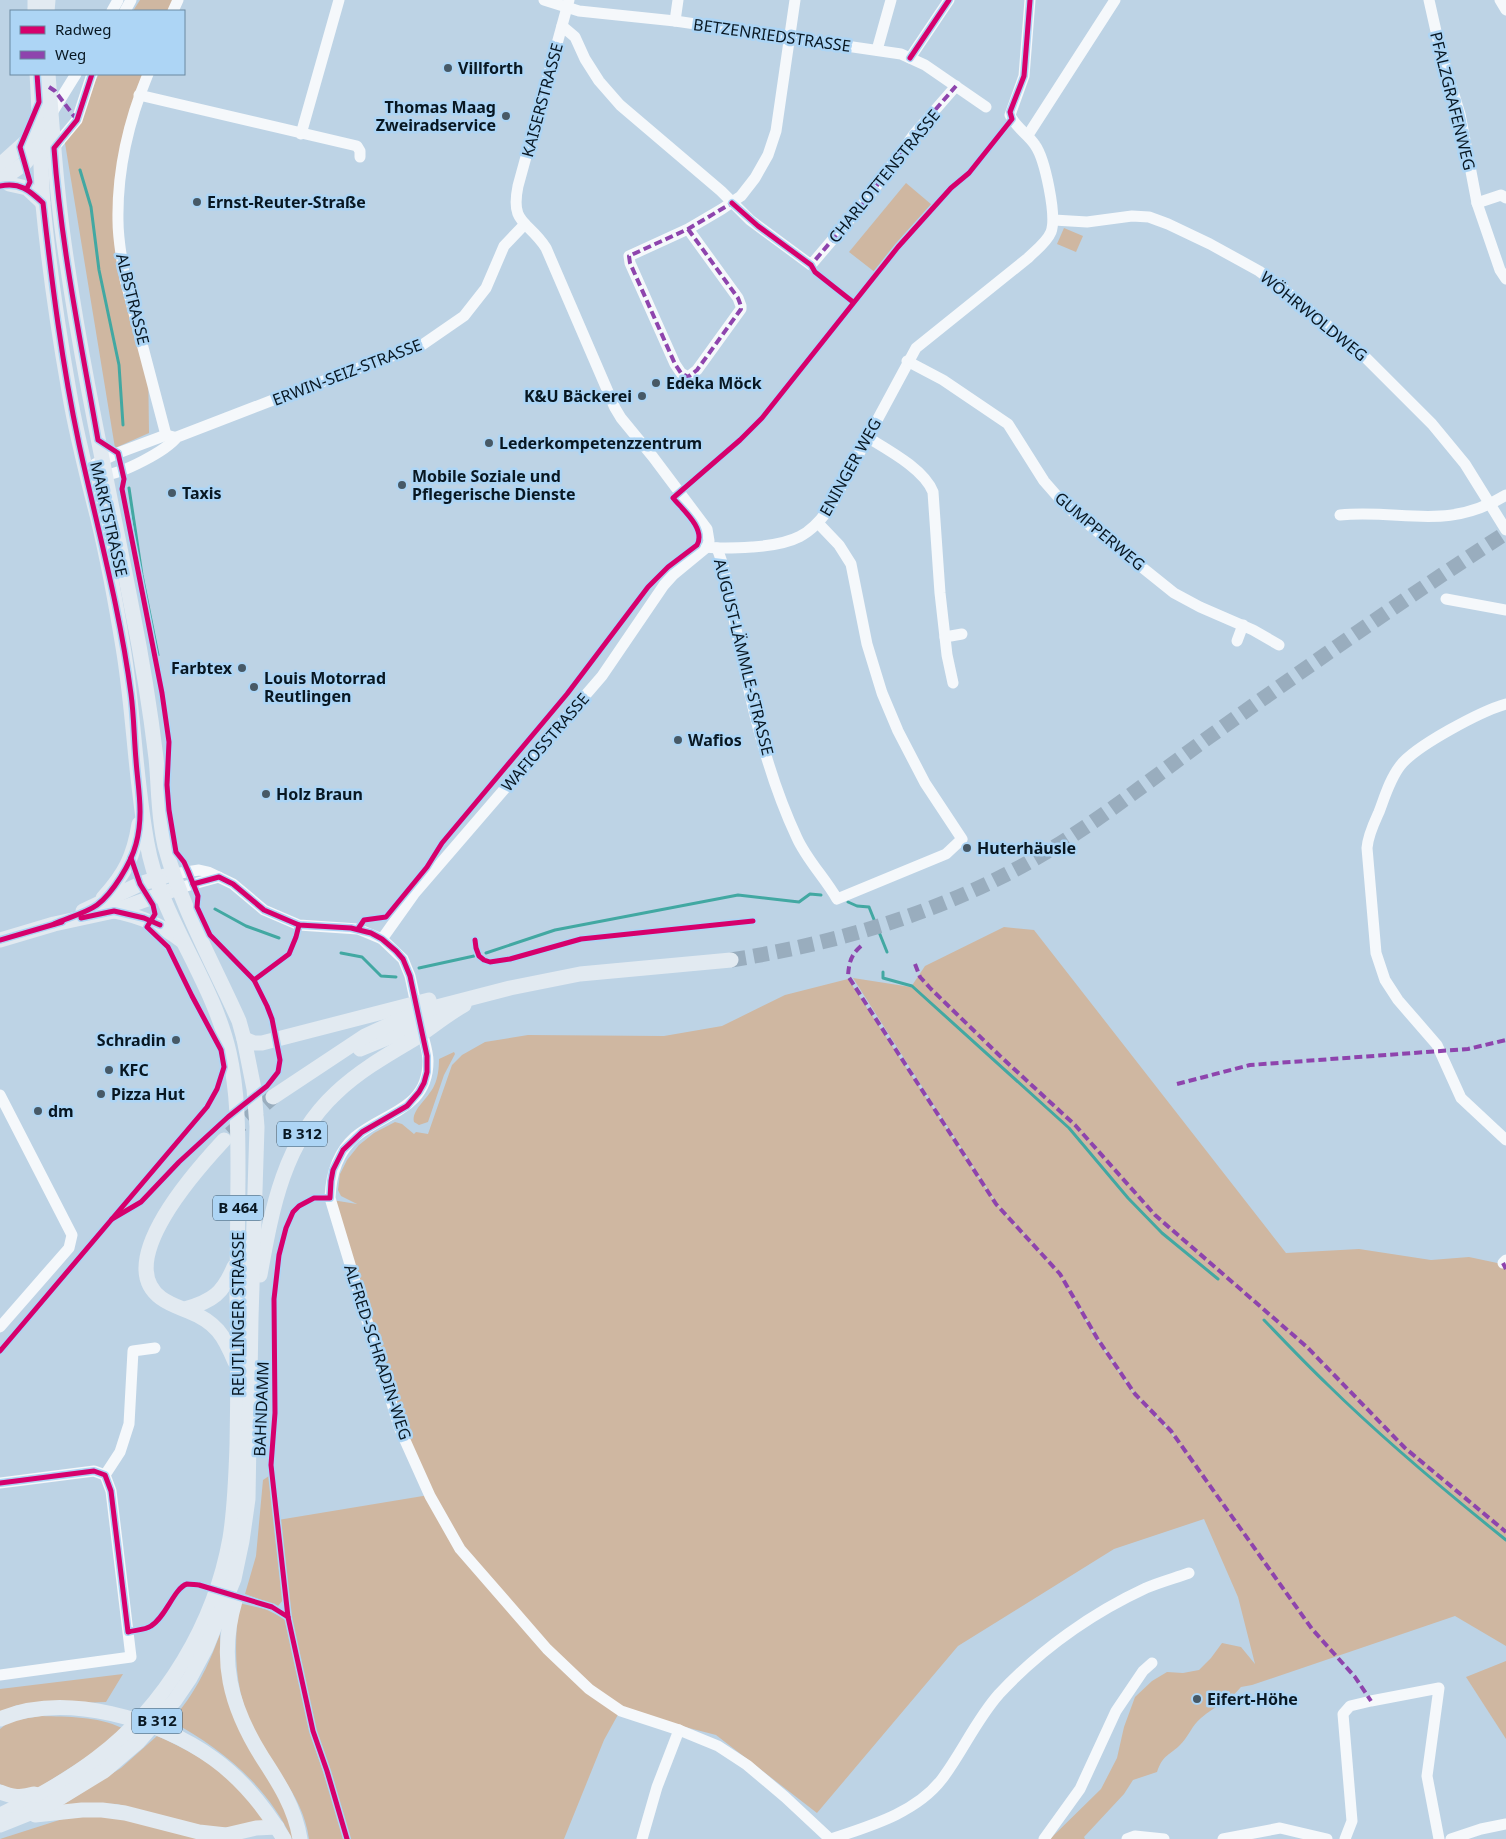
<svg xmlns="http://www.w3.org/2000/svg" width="1506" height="1839" font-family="'Noto Sans',sans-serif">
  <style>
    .green { fill: #cfb7a1 }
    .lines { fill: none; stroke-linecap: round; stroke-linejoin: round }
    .stream { stroke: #42a8a2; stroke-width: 3 }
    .major-tunnel { stroke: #99adbe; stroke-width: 15; stroke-dasharray: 15 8; stroke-linecap: butt }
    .minor { stroke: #f5f8fb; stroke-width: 11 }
    .major { stroke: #e2eaf1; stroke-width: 15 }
    .quiet { stroke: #8e44ad; stroke-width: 4; stroke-dasharray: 8 4; stroke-linecap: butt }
    .cycleway-casing { stroke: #add5f5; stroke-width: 8 }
    .cycleway { stroke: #d6006c; stroke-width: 5 }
    .poi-dot { fill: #475966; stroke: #add5f5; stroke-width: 2 }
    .labels { text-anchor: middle; stroke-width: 5; stroke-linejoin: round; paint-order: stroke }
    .shield { fill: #add5f5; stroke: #3a5061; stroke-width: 1 }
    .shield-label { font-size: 15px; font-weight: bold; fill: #081722 }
    .street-label { font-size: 16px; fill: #081722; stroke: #add5f5 }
    .poi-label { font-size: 16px; font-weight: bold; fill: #081722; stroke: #add5f5; text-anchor: start }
  </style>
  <rect width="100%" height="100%" fill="#bdd3e5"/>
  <g class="green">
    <path d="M140,0H173L168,11H133Z"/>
    <path d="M99,74H143L115,223L148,359L149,433L115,448L64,137Z"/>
    <path d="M906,183L932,205L876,273L849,252Z"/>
    <path d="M1064,228L1083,236L1076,252L1057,244Z"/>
    <path d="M1004,927L1034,930L1286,1253L1359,1249L1431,1260L1469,1257L1502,1264L1506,1269V1646L1455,1616L1252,1685L1241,1687C1230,1701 1215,1706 1201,1718C1192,1725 1188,1738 1179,1746C1167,1757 1163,1755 1157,1772L1133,1780L1124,1794L1084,1837L1085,1839H1050L1101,1789L1117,1758L1124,1727L1135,1697L1152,1681L1167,1672L1183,1673L1199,1670L1211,1658L1222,1643L1241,1647L1255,1664L1238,1597L1204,1519L1114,1549L958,1646L817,1813L716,1735L620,1710L589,1688L461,1548L400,1427L332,1200L357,1204L341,1196L338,1190L340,1174L347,1160L359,1145L374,1133L395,1122L402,1124L414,1134L416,1132L428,1134L452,1065L462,1055L485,1042L528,1035L664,1036L722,1026L785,995L848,979L996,1204L1060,1274L1095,1337L1134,1394L1170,1432L1181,1447L1171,1431L1135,1394L1097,1337L1060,1274L997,1204L853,978L911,987L925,966Z"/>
    <path d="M454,1052L455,1054L444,1075L428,1122L419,1125L414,1122C411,1110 428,1099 434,1086C438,1078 439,1068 439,1059Z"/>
    <path d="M269,1476L283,1600L278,1606L245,1594L256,1556L263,1480Z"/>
    <path d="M429,1495L459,1549L547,1650L620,1711L604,1740L564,1839H349L328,1770L314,1731L289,1612L278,1520Z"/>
    <path d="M239,1603L265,1609L286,1619L310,1732L340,1823L344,1839H309C304,1802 282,1778 263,1747C234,1699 233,1657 239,1603Z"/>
    <path d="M220,1634L221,1656L279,1791L296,1839H292C267,1785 222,1749 171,1721C195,1694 208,1667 220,1634Z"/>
    <path d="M1506,1661V1739L1466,1677Z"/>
    <path d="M123,1674L106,1702L17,1705L0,1713V1689Z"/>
    <path d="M41,1716C68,1717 97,1716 122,1728L98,1750L40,1787L11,1791L0,1784V1729L10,1721Z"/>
    <path d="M157,1736C187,1749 217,1766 240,1789C250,1799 259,1811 268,1822L243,1827L209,1828L117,1804L90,1803L61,1806L121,1768Z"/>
    <path d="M75,1815H114L217,1839H0Z"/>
  </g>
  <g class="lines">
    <g class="stream">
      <path d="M80,170L91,207L99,270L119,365L123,425"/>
      <path d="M129,488L142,575L158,655"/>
      <path d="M848,902L857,906L869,907L887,952"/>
      <path d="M215,909L246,926L279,938"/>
      <path d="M341,953L362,957L381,976L396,977"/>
      <path d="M486,953L555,930L738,895L799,902L810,894L821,895"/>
      <path d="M419,968L474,956"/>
      <path d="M883,972V978L912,986L1069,1128L1128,1198L1162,1233L1218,1279"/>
      <path d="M1264,1320C1285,1342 1306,1364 1328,1385C1384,1440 1445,1491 1506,1540"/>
    </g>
    <g class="major-tunnel">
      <path d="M731,960C826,945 919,919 1005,875C1078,838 1143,785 1209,737C1307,667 1405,598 1506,533"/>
      <path d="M230,1134L273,1097"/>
    </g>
    <g class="minor">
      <path d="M544,0L579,11L675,21L901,54L925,65L986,107"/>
      <path d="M569,0L518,186C510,225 528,220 546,248L615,408L621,418L653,457L707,529L709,541L707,547"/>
      <path d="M1429,0L1440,49L1460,114L1477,203L1500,270L1506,279"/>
      <path d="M1500,0L1506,10"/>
      <path d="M112,11L118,0"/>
      <path d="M125,11L131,0"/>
      <path d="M173,11L178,0"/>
      <path d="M675,21L678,0"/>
      <path d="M562,26L575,37L585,59L599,81L620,105L721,191L750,220L811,265L867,199L915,133L956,86"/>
      <path d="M877,50L891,0"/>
      <path d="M910,58L949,0"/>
      <path d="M148,74C129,120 117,171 118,221C118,241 122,260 125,279L166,435"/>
      <path d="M139,95L357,146L360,151V157"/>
      <path d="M50,116L76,74"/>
      <path d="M301,134L339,0"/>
      <path d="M1028,135L1115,0"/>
      <path d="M52,150L77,120L92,74"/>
      <path d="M1477,203L1501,195L1506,198"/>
      <path d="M1054,220L1087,222L1132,216L1149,217L1168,224L1210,244L1259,271L1286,291L1362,354L1432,424L1465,464L1506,530"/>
      <path d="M688,229L738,298L741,306V309L697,370L688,377L681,373L675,364L630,263L629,256L688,229L722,209L741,196L755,178L768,155L776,131L795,0"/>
      <path d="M907,361L943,380L1008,424L1044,481L1058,497L1073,512L1174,593L1200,607L1253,630L1279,645"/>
      <path d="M867,437C888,450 924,469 933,492L940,593L947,655L953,683"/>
      <path d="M95,464L118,453L166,435L174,437"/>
      <path d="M85,470C91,471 98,475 104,475C122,474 166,451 177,437L291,393L422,345L464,316L486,288L504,246L525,224"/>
      <path d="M1340,515C1403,509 1446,532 1506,495"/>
      <path d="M707,547C722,549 737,548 753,547C792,544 812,537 833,502L916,348L1028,258C1036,250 1047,242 1051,232C1057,216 1045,159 1035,145C1028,134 1015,127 1010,115L1024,76L1030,0"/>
      <path d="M717,548L723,565C742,656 757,753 797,838C807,860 825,878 837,899L946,854L962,839L925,783L898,731L882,693L867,644L851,564L839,545L818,523"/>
      <path d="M1446,599L1506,610"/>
      <path d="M945,637L962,634"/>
      <path d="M1237,641L1243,625"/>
      <path d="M1506,704C1481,711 1415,746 1400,766C1390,779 1385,796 1379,812C1374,823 1368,835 1367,848L1376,953L1385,980L1398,1000L1437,1045L1461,1098L1506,1140"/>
      <path d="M174,874L199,870L208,872L233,884L264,910L299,925L358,929L382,939L403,959L410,976L417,1009"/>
      <path d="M179,888L219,877"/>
      <path d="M382,939L414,894L602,676L664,585L673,575L707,547"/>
      <path d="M421,1027C423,1038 428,1050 428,1061C428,1110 384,1112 355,1137C337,1153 331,1174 330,1198L399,1427L430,1496L460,1549L547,1649L589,1689L621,1711L679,1730L718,1746L747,1765L785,1797L830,1839"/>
      <path d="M0,1095L72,1235L69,1248L0,1327"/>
      <path d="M1503,1263L1506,1260"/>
      <path d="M105,1475L120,1452L129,1424L133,1351L155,1348"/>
      <path d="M0,1483L94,1471L105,1475L111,1491L131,1657L0,1675"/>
      <path d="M642,1839L657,1787L679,1730"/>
      <path d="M831,1839C870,1826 916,1813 942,1779C963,1751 976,1720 999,1694C1040,1650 1092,1613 1146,1588C1160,1582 1175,1578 1189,1573"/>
      <path d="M1044,1839L1080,1789L1116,1711L1143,1671L1152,1663"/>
      <path d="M1127,1839L1135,1836L1164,1839"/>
      <path d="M1223,1839L1280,1828L1327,1839"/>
      <path d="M1345,1839L1352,1821L1343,1714L1350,1706L1371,1701L1439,1688L1427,1776L1439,1839"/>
      <path d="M1451,1839L1481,1829L1506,1824"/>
    </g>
    <g class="major">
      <path d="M35,11V0"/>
      <path d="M47,11L48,0"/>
      <path d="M0,165L40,129"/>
      <path d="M0,181L25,163L43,141"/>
      <path d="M9,184L27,188L43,203"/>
      <path d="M103,898C125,874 134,856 139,824"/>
      <path d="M83,911L140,884L165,876"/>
      <path d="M114,911C139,916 160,924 181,940"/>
      <path d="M0,940L54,924L114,911L170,891"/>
      <path d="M244,1039L254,1043H262L429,1000"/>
      <path d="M360,1049L431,1020"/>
      <path d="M273,1097L365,1036L393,1023L425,1010L510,988L580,974L731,960"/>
      <path d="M224,1140C198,1168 112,1262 161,1298C169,1304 178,1307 188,1311C216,1322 224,1335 235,1362"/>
      <path d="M260,1275C272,1208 284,1141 336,1093C359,1071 387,1055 414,1039C431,1028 446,1015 464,1005"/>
      <path d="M185,1309C213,1301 223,1293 234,1267"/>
      <path d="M235,1601C218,1659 230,1706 262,1757C279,1783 295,1808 300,1839"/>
      <path d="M0,1719C65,1691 159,1719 214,1759C243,1780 266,1809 284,1839"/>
      <path d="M0,1792C12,1797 21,1798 34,1794"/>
      <path d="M0,1815C34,1799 67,1781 97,1758C166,1706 215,1623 230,1538C235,1507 236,1476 237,1445C238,1395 238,1345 237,1295C237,1254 238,1214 238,1173C238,1132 238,1092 229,1052C212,978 160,918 147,843C135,778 134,712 123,647C116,604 108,561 98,519C87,476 76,434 69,391C58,329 49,267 43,205C40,161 40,117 37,74"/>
      <path d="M35,1815L82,1810H102L125,1813L199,1832L226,1835L256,1828L277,1827"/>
      <path d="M0,1825L45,1807L104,1771L138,1742L175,1700L190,1678L206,1648L234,1579L242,1541L248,1499L251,1318L257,1127L254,1089L244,1039L239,1021C213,963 181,907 165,846C158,817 159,788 156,758C150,708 142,659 132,609C110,494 84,379 67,263C57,200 53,137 48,74"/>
    </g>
    <g class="quiet">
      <path d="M49,87L55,91L77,120"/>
      <path d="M688,229L738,298L741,306V309L697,370L688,377L681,373L675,364L630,263L629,256L688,229L732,203L735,205"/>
      <path d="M807,262L811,265L867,199L915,133L956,86"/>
      <path d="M861,946C851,955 849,962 848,976L996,1204L1060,1274L1097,1338L1135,1394L1171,1431L1312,1629L1355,1677L1371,1701"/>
      <path d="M915,964L920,977L931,989L1000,1056L1075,1125L1155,1215L1307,1347L1405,1448L1506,1532"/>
      <path d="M1177,1084L1250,1065L1468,1049L1506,1040"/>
      <path d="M1503,1263L1506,1269"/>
    </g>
    <g class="cycleway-casing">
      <g id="cycleway">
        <path d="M910,58L949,0"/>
        <path d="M92,74L77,120L54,148C61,246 81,343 98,440L118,453L124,479L122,489L162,693L169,742L167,785L169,810L176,852L184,862L188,871L198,896L197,907L210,935L254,980L267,1006L272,1019L280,1060L278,1072L267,1086L228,1117L179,1162L141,1202L112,1219"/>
        <path d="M0,186C20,182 29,190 43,203C52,284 62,364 79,444C97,527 120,609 131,694C134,716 134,738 136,760C138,789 144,814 136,844C131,863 113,893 97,905C86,913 67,918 54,924"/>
        <path d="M27,188L30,182L20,147L39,102L37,74"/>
        <path d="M732,203L758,226L811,265L815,272L853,302"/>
        <path d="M193,884L219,877L233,884L264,910L299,925L351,928L371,933L382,939L396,951L403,959L410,976L427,1056V1072L424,1083L419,1092L407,1106L362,1132L343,1150L333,1170L331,1181L330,1198H314L299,1206L293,1212L286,1228L279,1255L274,1299L275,1413L271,1465L288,1617L313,1731L327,1771L347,1839"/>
        <path d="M81,918L114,911L144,918L160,925"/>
        <path d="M358,929L364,920L386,917L427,867L442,843L567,694L648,587L668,567L697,545C706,529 683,510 673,498L740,440L762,418L898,247L951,188L969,173L1012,119L1010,112L1024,76L1030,0"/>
        <path d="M0,940L62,922"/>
        <path d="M475,940L476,948L479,956L484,960L490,962L510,959L581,939L753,921"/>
        <path d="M254,980L289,954L296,937L299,925"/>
        <path d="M0,1351L207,1107L217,1089L224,1067L221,1050L192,996L168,947L147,927L155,914L153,905L140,884L131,858"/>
        <path d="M0,1483L94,1471L105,1475L111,1491L128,1632C135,1630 145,1630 151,1626C166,1617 174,1588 187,1584C191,1584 196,1585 199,1585L272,1607L288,1617"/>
      </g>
    </g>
    <use href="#cycleway" class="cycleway"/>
  </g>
  <g class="poi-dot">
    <circle cx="448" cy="68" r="5"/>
    <circle cx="506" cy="116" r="5"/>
    <circle cx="197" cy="202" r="5"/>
    <circle cx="656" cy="383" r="5"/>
    <circle cx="642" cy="396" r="5"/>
    <circle cx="489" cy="443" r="5"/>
    <circle cx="402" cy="485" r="5"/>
    <circle cx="172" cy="493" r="5"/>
    <circle cx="242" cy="668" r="5"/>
    <circle cx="254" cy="687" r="5"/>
    <circle cx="678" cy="740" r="5"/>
    <circle cx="266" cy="794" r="5"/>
    <circle cx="967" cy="848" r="5"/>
    <circle cx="176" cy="1040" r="5"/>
    <circle cx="109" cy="1070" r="5"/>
    <circle cx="101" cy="1094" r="5"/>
    <circle cx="38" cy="1111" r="5"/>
    <circle cx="1197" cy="1699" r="5"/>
  </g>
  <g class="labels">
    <g class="shield">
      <rect x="277" y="1121.5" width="50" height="25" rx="4"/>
      <rect x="213" y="1195.5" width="50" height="25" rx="4"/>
      <rect x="132" y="1708.5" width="50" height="25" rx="4"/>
    </g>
    <g class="shield-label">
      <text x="302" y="1139">B 312</text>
      <text x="238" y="1213">B 464</text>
      <text x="157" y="1726">B 312</text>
    </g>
    <g class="street-label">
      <text transform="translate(772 35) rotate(8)" y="6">BETZENRIEDSTRASSE</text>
      <text transform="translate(542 100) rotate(-75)" y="6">KAISERSTRASSE</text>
      <text transform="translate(1453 101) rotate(76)" y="6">PFALZGRAFENWEG</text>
      <text transform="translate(884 176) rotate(-51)" y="6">CHARLOTTENSTRASSE</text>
      <text transform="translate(133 299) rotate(76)" y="6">ALBSTRASSE</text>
      <text transform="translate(1314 316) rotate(39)" y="6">WÖHRWOLDWEG</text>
      <text transform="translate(347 372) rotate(-21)" y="6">ERWIN-SEIZ-STRASSE</text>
      <text transform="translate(850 467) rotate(-61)" y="6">ENINGER WEG</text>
      <text transform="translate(109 519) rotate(77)" y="6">MARKTSTRASSE</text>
      <text transform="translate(1100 531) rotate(40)" y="6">GUMPPERWEG</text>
      <text transform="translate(744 657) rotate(76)" y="6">AUGUST-LÄMMLE-STRASSE</text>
      <text transform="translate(545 742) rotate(-49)" y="6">WAFIOSSTRASSE</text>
      <text transform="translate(238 1314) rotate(-90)" y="6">REUTLINGER STRASSE</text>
      <text transform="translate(378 1352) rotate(72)" y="6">ALFRED-SCHRADIN-WEG</text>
      <text transform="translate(261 1409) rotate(-88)" y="6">BAHNDAMM</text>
    </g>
    <g class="poi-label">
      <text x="458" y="74">Villforth</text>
      <text x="496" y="113" text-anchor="end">Thomas Maag<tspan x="496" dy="18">Zweiradservice</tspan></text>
      <text x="207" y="208">Ernst-Reuter-Straße</text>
      <text x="666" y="389">Edeka Möck</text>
      <text x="632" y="402" text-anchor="end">K&amp;U Bäckerei</text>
      <text x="499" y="449">Lederkompetenzzentrum</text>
      <text x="412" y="482">Mobile Soziale und<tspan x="412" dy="18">Pflegerische Dienste</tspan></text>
      <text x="182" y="499">Taxis</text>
      <text x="232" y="674" text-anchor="end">Farbtex</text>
      <text x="264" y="684">Louis Motorrad<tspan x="264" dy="18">Reutlingen</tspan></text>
      <text x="688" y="746">Wafios</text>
      <text x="276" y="800">Holz Braun</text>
      <text x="977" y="854">Huterhäusle</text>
      <text x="166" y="1046" text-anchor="end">Schradin</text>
      <text x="119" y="1076">KFC</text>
      <text x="111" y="1100">Pizza Hut</text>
      <text x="48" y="1117">dm</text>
      <text x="1207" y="1705">Eifert-Höhe</text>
    </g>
  </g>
  <rect x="10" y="10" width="175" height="65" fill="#add5f5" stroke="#6b89a1"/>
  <rect x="20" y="26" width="25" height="8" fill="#d6006c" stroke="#6b89a1"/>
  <text x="55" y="35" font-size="15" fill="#081722">Radweg</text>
  <rect x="20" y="51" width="25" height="8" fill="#8e44ad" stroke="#6b89a1"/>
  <text x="55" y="60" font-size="15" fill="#081722">Weg</text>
</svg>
